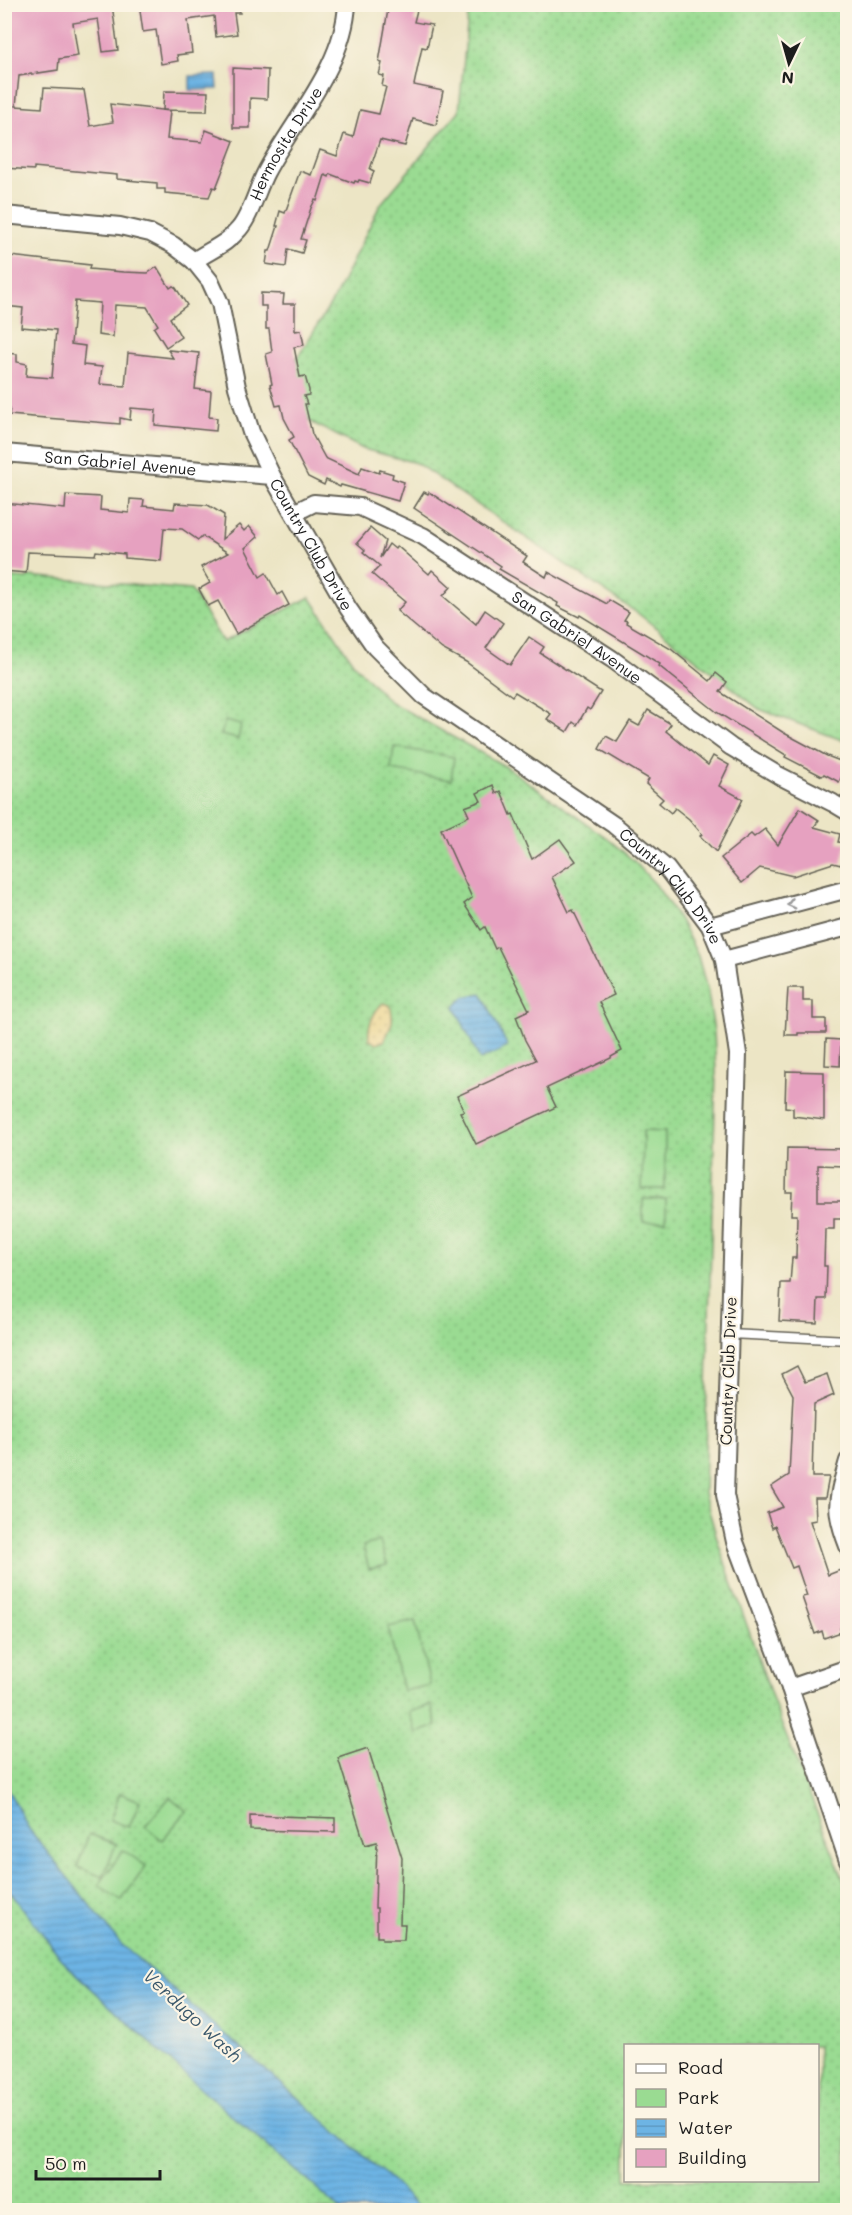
<svg xmlns="http://www.w3.org/2000/svg" width="852" height="2215" font-family="Mali,sans-serif">
  <style>
    .grass { fill: url(#grass-dots); stroke: #5b7c57; stroke-width: 1.5; fill-rule: evenodd }
    .sand { fill: url(#sand-dots); stroke: #857b5d; stroke-width: 1.5 }
    .park { fill: #9adb92; stroke: #5b7c57; stroke-width: 1.5 }
    .water { fill: url(#water-rules); stroke: #446880; stroke-width: 1.5 }
    .building { fill: #e6a1c0 }
    .lines { fill: none; stroke-linecap: round; stroke-linejoin: round }
    .service-casing { stroke: #656257; stroke-width: 11 }
    .minor-casing { stroke: #656257; stroke-width: 20 }
    .service { stroke: #fff; stroke-width: 8 }
    .minor { stroke: #fff; stroke-width: 16 }
    .oneway { stroke: #999 }
    .labels { text-anchor: middle; stroke-width: 4.5; stroke-linejoin: round; paint-order: stroke }
    .street-label { font-size: 16px; fill: #1c1c1c; stroke: #fcf5e5 }
    .water-label { font-size: 18px; font-style: italic; fill: #3c596c; stroke: #fcf5e5 }
  </style>
  <defs>
    <pattern id="grass-dots" width="8" height="8" patternUnits="userSpaceOnUse" patternTransform="scale(1.5)"><rect width="8" height="8" fill="#9adb92"/><path d="M2 2h.1M6 6h.1" fill="none" stroke="#84bb7d" stroke-width="1.8" stroke-linecap="round"/></pattern>
    <pattern id="sand-dots" width="8" height="8" patternUnits="userSpaceOnUse" patternTransform="scale(1.5)"><rect width="8" height="8" fill="#eeda9e"/><path d="M2 2h.1M6 6h.1" fill="none" stroke="#ccba88" stroke-width="1.8" stroke-linecap="round"/></pattern>
    <pattern id="water-rules" width="6" height="5" patternUnits="userSpaceOnUse" patternTransform="scale(1.5)"><rect width="6" height="5" fill="#6db4e4"/><path d="M0 2.5h6" fill="none" stroke="#5e9ac3"/></pattern>
  </defs>
  <rect width="100%" height="100%" fill="#fcf5e5"/>
  <filter id="ink" filterUnits="userSpaceOnUse"><feTurbulence type="fractalNoise" baseFrequency=".0167" numOctaves="2"/><feDisplacementMap in="SourceGraphic" scale="12" xChannelSelector="R" yChannelSelector="G"/><feConvolveMatrix kernelMatrix="1 2 1 2 8 2 1 2 1" color-interpolation-filters="sRGB"/></filter>
  <filter id="wash" filterUnits="userSpaceOnUse"><feTurbulence type="fractalNoise" baseFrequency=".008" numOctaves="4" result="noise"/><feDisplacementMap in="SourceGraphic" scale="24" xChannelSelector="R" yChannelSelector="G"/><feGaussianBlur stdDeviation="1.35" result="paint"/><feColorMatrix in="noise" values="0 0 0 0 0 0 0 0 0 0 0 0 0 0 0 0 0 1.4 0 .05"/><feComposite in="paint" operator="in"/></filter>
  <g filter="url(#wash)">
    <rect width="100%" height="100%" fill="#ece5c5"/>
    <g class="grass">
      <path d="M469,5H847V742L759,709L640,615L416,463L363,449L307,420L289,371L335,297L380,205L459,111Z"/>
      <path d="M28,576L191,590L223,642L310,597L354,664L389,701L508,768L607,838L634,861L656,885L680,920L698,956L708,993L714,1031L716,1072L704,1493L719,1545L780,1720L847,1888V2210H5V577L27,579ZM626,2046H818V2180H626Z"/>
    </g>
    <path class="sand" d="M383,1003L390,1005C395,1024 391,1025 384,1041L376,1044L369,1039C367,1026 374,1011 383,1003Z"/>
    <g class="park">
      <path d="M225,721L241,725L238,739L221,735Z"/>
      <path d="M394,747L454,757L451,780L391,770Z"/>
      <path d="M643,1131L665,1132V1189H642Z"/>
      <path d="M643,1199H666V1221L643,1222Z"/>
      <path d="M380,1541L387,1565L369,1569L363,1546Z"/>
      <path d="M415,1621L430,1685L403,1691L388,1627Z"/>
      <path d="M431,1705L437,1726L416,1733L409,1712Z"/>
      <path d="M120,1793L140,1801L129,1827L110,1820Z"/>
      <path d="M170,1797L187,1811L162,1840L145,1826Z"/>
      <path d="M89,1834L116,1844L103,1877L77,1867Z"/>
      <path d="M123,1850L146,1866L121,1901L99,1885Z"/>
    </g>
    <g class="water">
      <path d="M217,75L218,89L190,90V76Z"/>
      <path d="M482,993L508,1047L480,1060L455,1007L464,997Z"/>
      <path d="M5,1784L29,1829L120,1943L395,2183L419,2210H342L202,2090L67,1966L5,1885Z"/>
    </g>
    <g id="blocks">
      <g class="building">
        <path d="M4,4H112L118,50L103,52L98,19L73,23L78,56L59,59L58,70L19,76L16,106L42,108L44,88L84,90L90,126L113,122L110,104L170,111L167,139L202,142L206,130L234,141L216,188L213,187L209,197L165,193V189H157V183L117,179V175L34,167V170L4,168L7,131H4Z"/>
        <path d="M139,4H239L240,13H234L237,34L216,37L214,16L188,20L192,53L177,55L178,61L161,64L156,30L143,32Z"/>
        <path d="M389,4L417,10L414,22L432,25L427,48L422,47L414,85L443,91L436,125L413,119L405,146L380,140L370,169L374,171L370,183L359,180L358,182L355,181L354,183L330,174L329,177L325,175L317,201L315,200L311,208L301,239L306,240L302,253L288,249L286,267L266,264L268,251H270L278,226H276L280,211L285,213L300,171L311,175L320,150L337,156L344,134L353,137L360,110L379,114L386,87L382,86L384,76L379,75L382,63L379,62Z"/>
        <path d="M233,68L268,70L267,99L250,98V128H233Z"/>
        <path d="M164,91L208,92L207,111L163,110Z"/>
        <path d="M10,256L90,265L89,269L123,272L148,273L157,267L170,288L173,286L176,288L187,305L170,318L181,337L166,347L154,328L158,325L147,307L115,305L113,337L98,335L100,303L75,301L71,344L85,346L83,365L102,367L100,384L125,386L128,353L173,358L168,350L199,353L195,389L211,391L209,417L217,418L216,431L155,425L156,410L131,408L130,420L120,418V424L9,415L10,409H4V353L17,354V362L27,364L26,376L52,378L56,330L21,327L23,308L4,306V260H10Z"/>
        <path d="M261,293L284,294L283,304H295V331L301,330L304,345L294,347L300,377L305,376L309,390V395L304,396L307,404H305L312,434L325,458L359,474L362,467L379,473L380,470L393,474L392,478L404,482L398,501L341,485L340,487L326,480L324,485L308,477L289,440L294,437L284,418L281,405L276,406L270,385L272,384L266,354L272,352L269,329H266V306H261Z"/>
        <path d="M424,492L428,494L429,492L527,556L523,562L546,577L548,572L607,604L609,600L629,612L624,620L627,621L626,623L671,649L710,681L716,673L727,682L720,692L784,733L827,756L848,764V781L841,778L839,782L824,774L822,776L785,757L786,755L718,713L659,666L660,664L580,615L579,617L557,606L558,603L499,569L501,566L414,508Z"/>
        <path d="M66,495L101,497L100,510L129,513L130,499L144,500L143,506L174,509L175,503L208,505L224,515L222,539L239,525L244,531L249,526L258,537L245,548L260,577L266,573L278,595L282,592L289,605L236,634L218,601L208,606L199,589L210,583L201,567L228,553L202,536L198,540L182,529L164,528L161,561L125,558V554L96,551L95,555L28,552L26,573L4,571V503L65,509Z"/>
        <path d="M370,528L385,541L380,558L389,544L395,549L397,546L429,574L432,570L451,587L443,596L476,624L485,610L503,623L486,648L510,665L529,637L544,647L540,653L601,692L590,710L587,708L577,725L573,722L567,732L547,719L551,714L515,692L512,696L466,662L442,649L397,611L405,602L372,574L380,566L363,552L365,550L357,543Z"/>
        <path d="M648,710L671,724L666,731L708,765L713,756L729,765L719,786L743,799L716,852L700,836L702,834L689,819L675,808L671,813L659,803L663,799L646,784L649,779L599,749L606,736L617,742L630,721L639,726Z"/>
        <path d="M493,785L496,794L501,791L511,815L513,814L532,859L560,839L576,861L552,877L569,912L573,910L614,995L599,1002L622,1051L611,1057V1058L547,1088L556,1107L476,1144L460,1112L464,1111L457,1096L536,1060L525,1040L516,1016L529,1010L498,947L495,949L485,927L481,930L464,904L472,898L441,829L469,816L465,807L481,801L477,793Z"/>
        <path d="M800,808L819,820L814,827L840,834L838,842L846,843L841,865L833,863L793,876L760,868L742,883L721,858L751,834L754,837L765,829L778,845Z"/>
        <path d="M788,988H803V1001H813V1019H826V1033H798V1035H785Z"/>
        <path d="M826,1039L841,1040L840,1066L825,1065Z"/>
        <path d="M786,1071L824,1072V1120L793,1116V1108L785,1107Z"/>
        <path d="M787,1148L845,1149V1166L818,1165V1201H848V1219H834V1229H825L824,1266H827L826,1299H818L817,1323L779,1321L781,1283H790L792,1258H796L797,1215H791L792,1192H786Z"/>
        <path d="M797,1366L805,1382L827,1374L834,1395L814,1404L812,1477H829L825,1498H815L816,1520L810,1521L828,1575L843,1569L848,1583V1625L840,1628L841,1632L824,1638L822,1631L815,1634L802,1597L807,1596L797,1566L792,1568L775,1526L772,1528L767,1513L783,1507L771,1487L789,1475L793,1395L782,1374Z"/>
        <path d="M368,1748L402,1858L400,1924H405L404,1940H382V1937H377V1908H375L377,1842L365,1845L338,1758Z"/>
        <path d="M250,1815L335,1818V1832L250,1830Z"/>
      </g>
    </g>
  </g>
  <g filter="url(#ink)">
    <use href="#blocks" fill-opacity="0" stroke="#656257" stroke-width="1.5"/>
    <g class="lines">
      <g class="service-casing">
        <path id="service" d="M729,1334L848,1340"/>
      </g>
      <g class="minor-casing">
        <g id="minor">
          <path id="s1" d="M4,215L120,226L150,233L173,245L194,261L210,281L220,303L237,387L251,432L272,476L348,608L375,647L424,696L614,825L667,869L710,926L724,960L738,1054L725,1495L735,1542L790,1688L848,1861"/>
          <path id="s2" d="M194,261C210,250 227,244 239,229C251,215 257,189 266,172C294,119 344,66 347,4"/>
          <path id="s3" d="M4,453L272,476"/>
          <path id="s4" d="M294,513L314,503L360,507L423,536L612,659L731,747L778,775L833,803L848,812"/>
          <path d="M710,926L848,889"/>
          <path d="M724,960L848,927"/>
          <path d="M848,1461C837,1500 833,1508 848,1546"/>
          <path d="M790,1688L848,1668"/>
        </g>
      </g>
      <use href="#service" class="service"/>
      <use href="#minor" class="minor"/>
    </g>
    <defs><path id="oneway-chevron" d="M-2-3.5L2.5 0L-2 3.5" fill="none" stroke-width="1.6" stroke-linecap="round" stroke-linejoin="round" transform="scale(1.5)"/></defs>
    <use class="oneway" href="#oneway-chevron" transform="translate(791 904) rotate(165)"/>
  </g>
  <g class="labels">
    <g class="street-label">
      <text dy="6" stroke="none"><textPath href="#s2" startOffset="153">Hermosita Drive</textPath></text>
      <text dy="6" stroke="none"><textPath href="#s3" startOffset="117">San Gabriel Avenue</textPath></text>
      <text dy="6" stroke="none"><textPath href="#s1" startOffset="510">Country Club Drive</textPath></text>
      <text dy="6" stroke="none"><textPath href="#s4" startOffset="322">San Gabriel Avenue</textPath></text>
      <text dy="6" stroke="none"><textPath href="#s1" startOffset="1014">Country Club Drive</textPath></text>
      <text transform="translate(728 1371) rotate(-88)" y="6">Country Club Drive</text>
    </g>
    <g class="water-label">
      <text transform="translate(192 2016) rotate(43)" y="6">Verdugo Wash</text>
    </g>
  </g>
  <rect width="852" height="2215" fill="none" stroke="#fcf5e5" stroke-width="24"/>
  <rect x="624" y="2044" width="195" height="138" fill="#fcf5e5" stroke="#a29e95" stroke-width="1.5"/>
  <rect x="636" y="2064" width="30" height="9" fill="#ffffff" stroke="#a29e95" stroke-width="1.5"/>
  <text x="678" y="2074" font-size="18" fill="#1c1c1c">Road</text>
  <rect x="636" y="2089" width="30" height="18" fill="#9adb92" stroke="#a29e95" stroke-width="1.5"/>
  <text x="678" y="2104" font-size="18" fill="#1c1c1c">Park</text>
  <rect x="636" y="2119" width="30" height="18" fill="url(#water-rules)" stroke="#a29e95" stroke-width="1.5"/>
  <text x="678" y="2134" font-size="18" fill="#1c1c1c">Water</text>
  <rect x="636" y="2149" width="30" height="18" fill="#e6a1c0" stroke="#a29e95" stroke-width="1.5"/>
  <text x="678" y="2164" font-size="18" fill="#1c1c1c">Building</text>
  <g transform="translate(789 63) rotate(185)" stroke="#fcf5e5" stroke-width="4.5" paint-order="stroke">
  <path d="M0-4.5L10 22L0 15L-10 22Z" fill="#1c1c1c"/>
  <text y="-9" font-size="16" font-weight="bold" text-anchor="middle" fill="#1c1c1c">N</text>
  </g>
  <path d="M36 2170v9h124v-9" fill="none" stroke="#1c1c1c" stroke-width="3"/>
  <text x="45" y="2170" font-size="18" fill="#1c1c1c" stroke="#fcf5e5" stroke-width="4.5" paint-order="stroke">50 m</text>
</svg>
